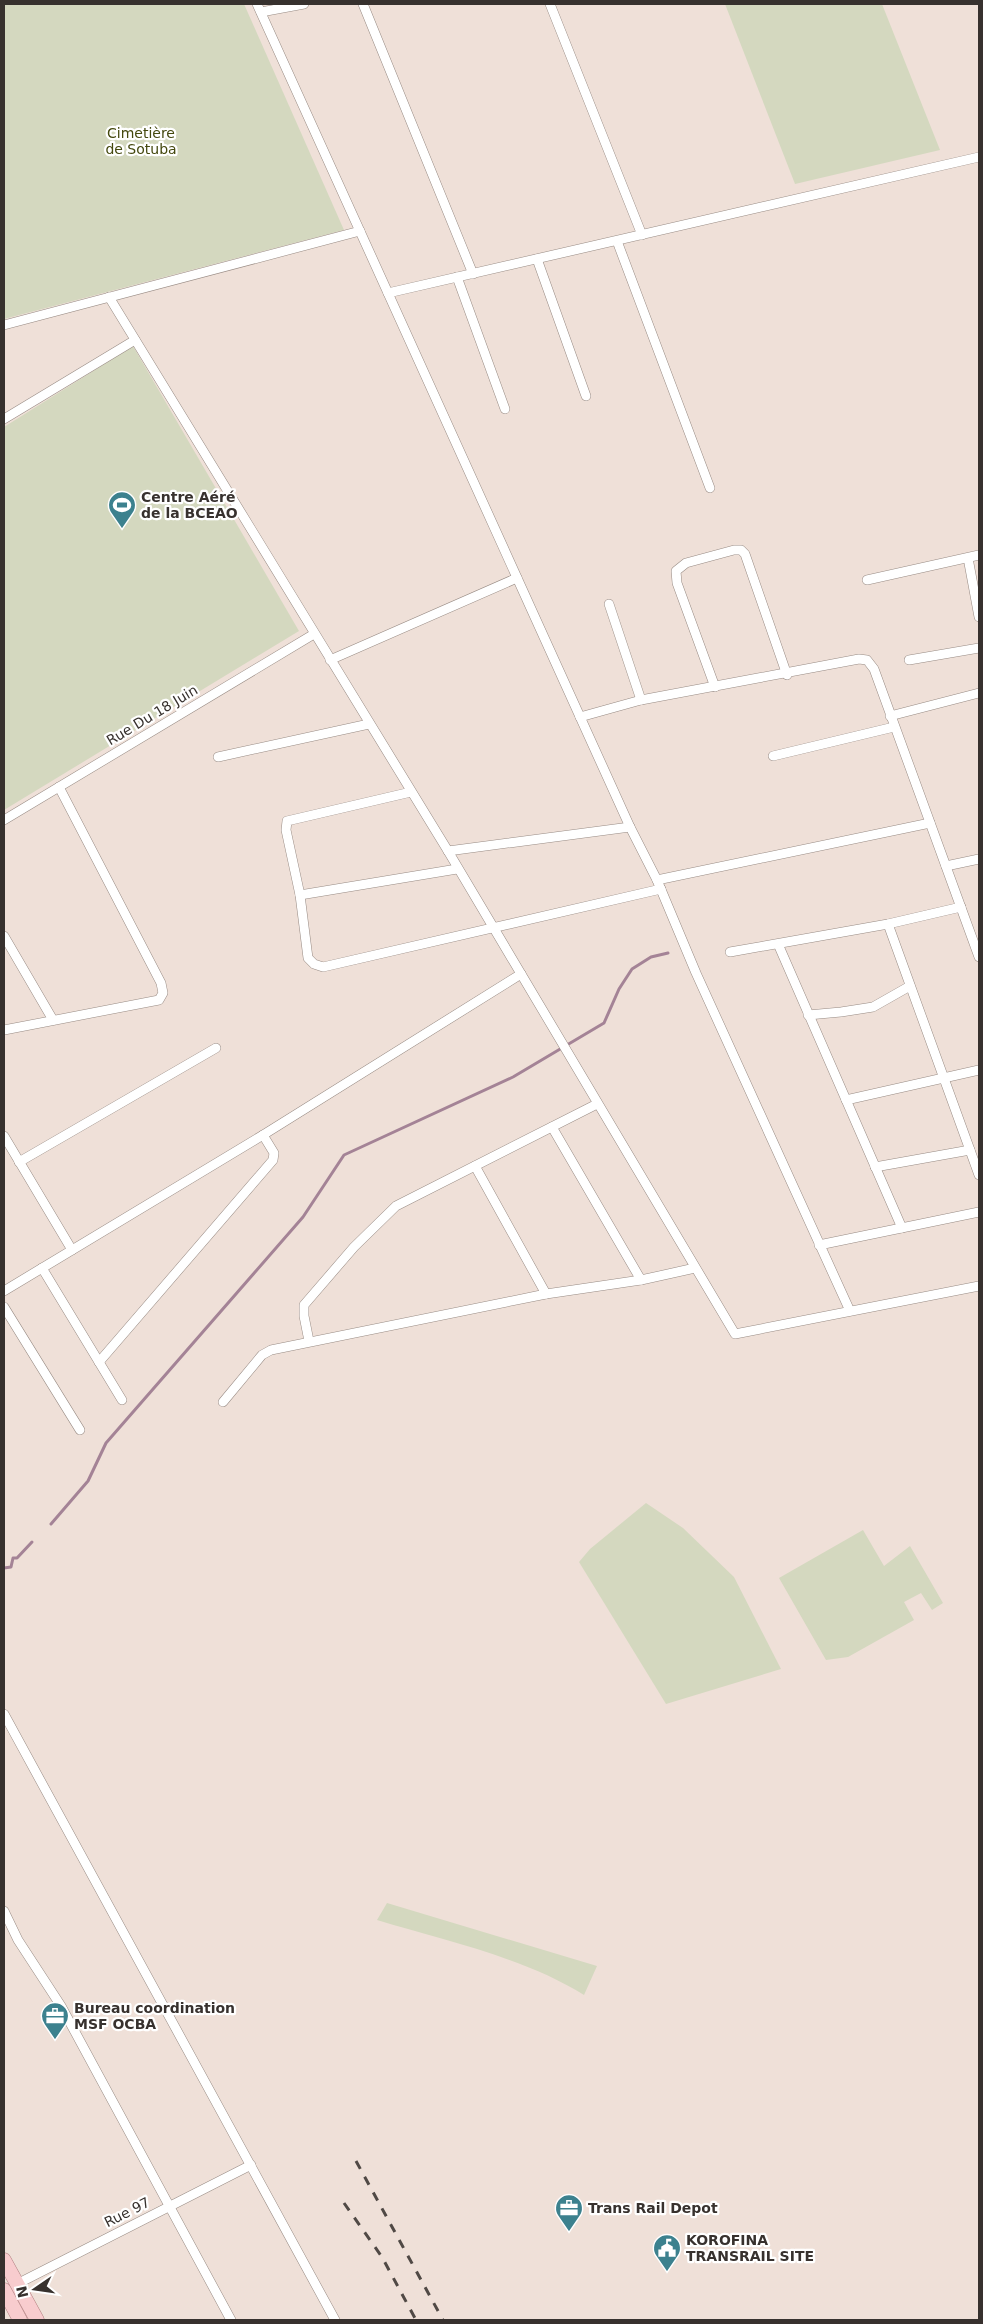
<svg xmlns="http://www.w3.org/2000/svg" width="983" height="2324" font-family="'DejaVu Sans',sans-serif">
  <style>
    .green { fill: #d4d8bf }
    .lines { fill: none; stroke-linecap: round; stroke-linejoin: round }
    .stream { stroke: #a48396; stroke-width: 3 }
    .street-casing { stroke: #988b84; stroke-width: 10 }
    .primary-casing { stroke: #b18081; stroke-width: 15 }
    .street { stroke: #fff; stroke-width: 9 }
    .primary { stroke: #f8ccce; stroke-width: 14 }
    .rail { stroke: #504945; stroke-width: 3; stroke-dasharray: 9 9; stroke-linecap: butt }
    .labels { text-anchor: middle; stroke-width: 4.5; stroke-linejoin: round; paint-order: stroke }
    .park-label { font-size: 14px; fill: #44480e; stroke: #fff }
    .poi-label { font-size: 14px; font-weight: bold; fill: #37312e; stroke: #fff; text-anchor: start }
    .street-label { font-size: 14px; fill: #37312e; stroke: #fff }
  </style>
  <rect width="100%" height="100%" fill="#efe0d8"/>
  <g class="green">
    <path d="M4,4H244L344,230L4,319Z"/>
    <path d="M725,4H882L940,150L795,184Z"/>
    <path d="M133,346L299,631L4,810V427Z"/>
    <path d="M646,1503L683,1528L734,1577L781,1669L666,1704L579,1562L590,1549Z"/>
    <path d="M863,1530L884,1566L910,1546L943,1603L932,1610L921,1593L904,1602L914,1620L848,1657L826,1660L779,1578Z"/>
    <path d="M387,1903L597,1966L584,1995C526,1958 443,1940 377,1920Z"/>
  </g>
  <g class="lines">
    <g class="stream">
      <path d="M51,1524L88,1481L106,1443L303,1217L344,1155L513,1077L604,1023L619,989L632,969L651,957L668,953"/>
      <path d="M4,1568L11,1567L13,1558H17L32,1542"/>
    </g>
    <g class="street-casing">
      <g id="street">
        <path d="M257,4L630,827L657,880L696,973L850,1311"/>
        <path d="M363,4L473,274"/>
        <path d="M550,4L642,235"/>
        <path d="M261,12L304,4"/>
        <path d="M617,241L710,488"/>
        <path d="M537,259L586,396"/>
        <path d="M457,277L505,409"/>
        <path d="M388,293L979,157"/>
        <path d="M109,297L448,851L735,1334L979,1286"/>
        <path d="M4,325L360,231"/>
        <path d="M4,419L135,340"/>
        <path d="M968,558L979,617"/>
        <path d="M867,580L979,555"/>
        <path d="M609,604L641,700"/>
        <path d="M330,660L517,578"/>
        <path d="M909,660L979,648"/>
        <path d="M715,687L677,583L676,571L686,563L734,550H741L745,554L787,675"/>
        <path d="M890,716L979,693"/>
        <path d="M580,717L641,700L859,659L867,660L874,669L979,957"/>
        <path d="M773,756L894,727"/>
        <path d="M218,757L369,724"/>
        <path d="M411,792L287,821L286,830L300,895L308,958L314,964L323,967L661,889"/>
        <path d="M4,820L314,634"/>
        <path d="M448,851L630,827"/>
        <path d="M946,866L979,859"/>
        <path d="M657,880L930,823"/>
        <path d="M300,895L457,869"/>
        <path d="M888,924L979,1175"/>
        <path d="M4,936L53,1020"/>
        <path d="M778,944L902,1228"/>
        <path d="M730,952L888,924L961,907"/>
        <path d="M808,1015L841,1012L873,1007L910,986"/>
        <path d="M4,1030L159,1000L163,993L161,983L59,787"/>
        <path d="M846,1100L979,1070"/>
        <path d="M552,1127L641,1280L695,1268"/>
        <path d="M4,1136L72,1250"/>
        <path d="M19,1162L216,1048"/>
        <path d="M475,1166L546,1294L641,1280"/>
        <path d="M875,1167L970,1150"/>
        <path d="M819,1245L979,1212"/>
        <path d="M42,1268L122,1400"/>
        <path d="M4,1291L263,1135L521,974"/>
        <path d="M4,1307L80,1430"/>
        <path d="M309,1341L304,1316V1305L354,1247L396,1206L597,1104"/>
        <path d="M99,1362L273,1160L274,1153L263,1135"/>
        <path d="M223,1402L262,1355L271,1350L546,1294"/>
        <path d="M4,1714L335,2320"/>
        <path d="M4,1911L18,1940L61,2006L231,2320"/>
        <path d="M17,2284L251,2165"/>
      </g>
    </g>
    <g class="primary-casing">
      <g id="primary">
        <path d="M4,2260L37,2320"/>
        <path d="M4,2290L20,2320"/>
      </g>
    </g>
    <use href="#street" class="street"/>
    <use href="#primary" class="primary"/>
    <g class="rail">
      <path d="M356,2161L443,2320"/>
      <path d="M344,2203L382,2257L416,2320"/>
    </g>
  </g>
  <defs>
    <g id="stadium-pin" transform="scale(1.4375)"><path d="M0 17L-7.5 6A9.5 9.5 0 1 1 7.5 6Z" fill="#3c818e" stroke="#fff"/><path d="M0-5a6.5 5 0 1 0 0 10a6.5 5 0 1 0 0-10ZM-3.5-1.8h7v3.6h-7Z" fill="#fff"/></g>
    <g id="office-pin" transform="scale(1.4375)"><path d="M0 17L-7.5 6A9.5 9.5 0 1 1 7.5 6Z" fill="#3c818e" stroke="#fff"/><path d="M-6-3h4V-5.5h4V-3h4V5H-6ZM-1-4.5V-3h2v-1.5ZM-6 0V1H6V0Z" fill="#fff"/></g>
    <g id="civic-pin" transform="scale(1.4375)"><path d="M0 17L-7.5 6A9.5 9.5 0 1 1 7.5 6Z" fill="#3c818e" stroke="#fff"/><path d="M-.6-6.5H3V-4.5H.6V-3L4-1V1h2V6H-6V1h2V-1L-.6-3ZM-1.2 2.5V6h2.4V2.5Z" fill="#fff"/></g>
  </defs>
  <g fill-rule="evenodd">
    <use href="#stadium-pin" x="122" y="505"/>
    <use href="#office-pin" x="55" y="2016"/>
    <use href="#office-pin" x="569" y="2208"/>
    <use href="#civic-pin" x="667" y="2248"/>
  </g>
  <g class="labels">
    <g class="park-label">
      <text x="141" y="138">Cimetière<tspan x="141" dy="16">de Sotuba</tspan></text>
    </g>
    <g class="poi-label">
      <text x="141" y="502">Centre Aéré<tspan x="141" dy="16">de la BCEAO</tspan></text>
      <text x="74" y="2013">Bureau coordination<tspan x="74" dy="16">MSF OCBA</tspan></text>
      <text x="588" y="2213">Trans Rail Depot</text>
      <text x="686" y="2245">KOROFINA<tspan x="686" dy="16">TRANSRAIL SITE</tspan></text>
    </g>
    <g class="street-label">
      <text transform="translate(152 715) rotate(-31)" y="5">Rue Du 18 Juin</text>
      <text transform="translate(127 2212) rotate(-27)" y="5">Rue 97</text>
    </g>
  </g>
  <rect width="983" height="2324" fill="none" stroke="#37312e" stroke-width="10"/>
  <g transform="translate(35 2289) rotate(257)" stroke="#ffffff" stroke-width="4" paint-order="stroke">
  <path d="M0-4L9 19L0 12L-9 19Z" fill="#37312e"/>
  <text y="-8" font-size="14" font-weight="bold" text-anchor="middle" fill="#37312e">N</text>
  </g>
</svg>
